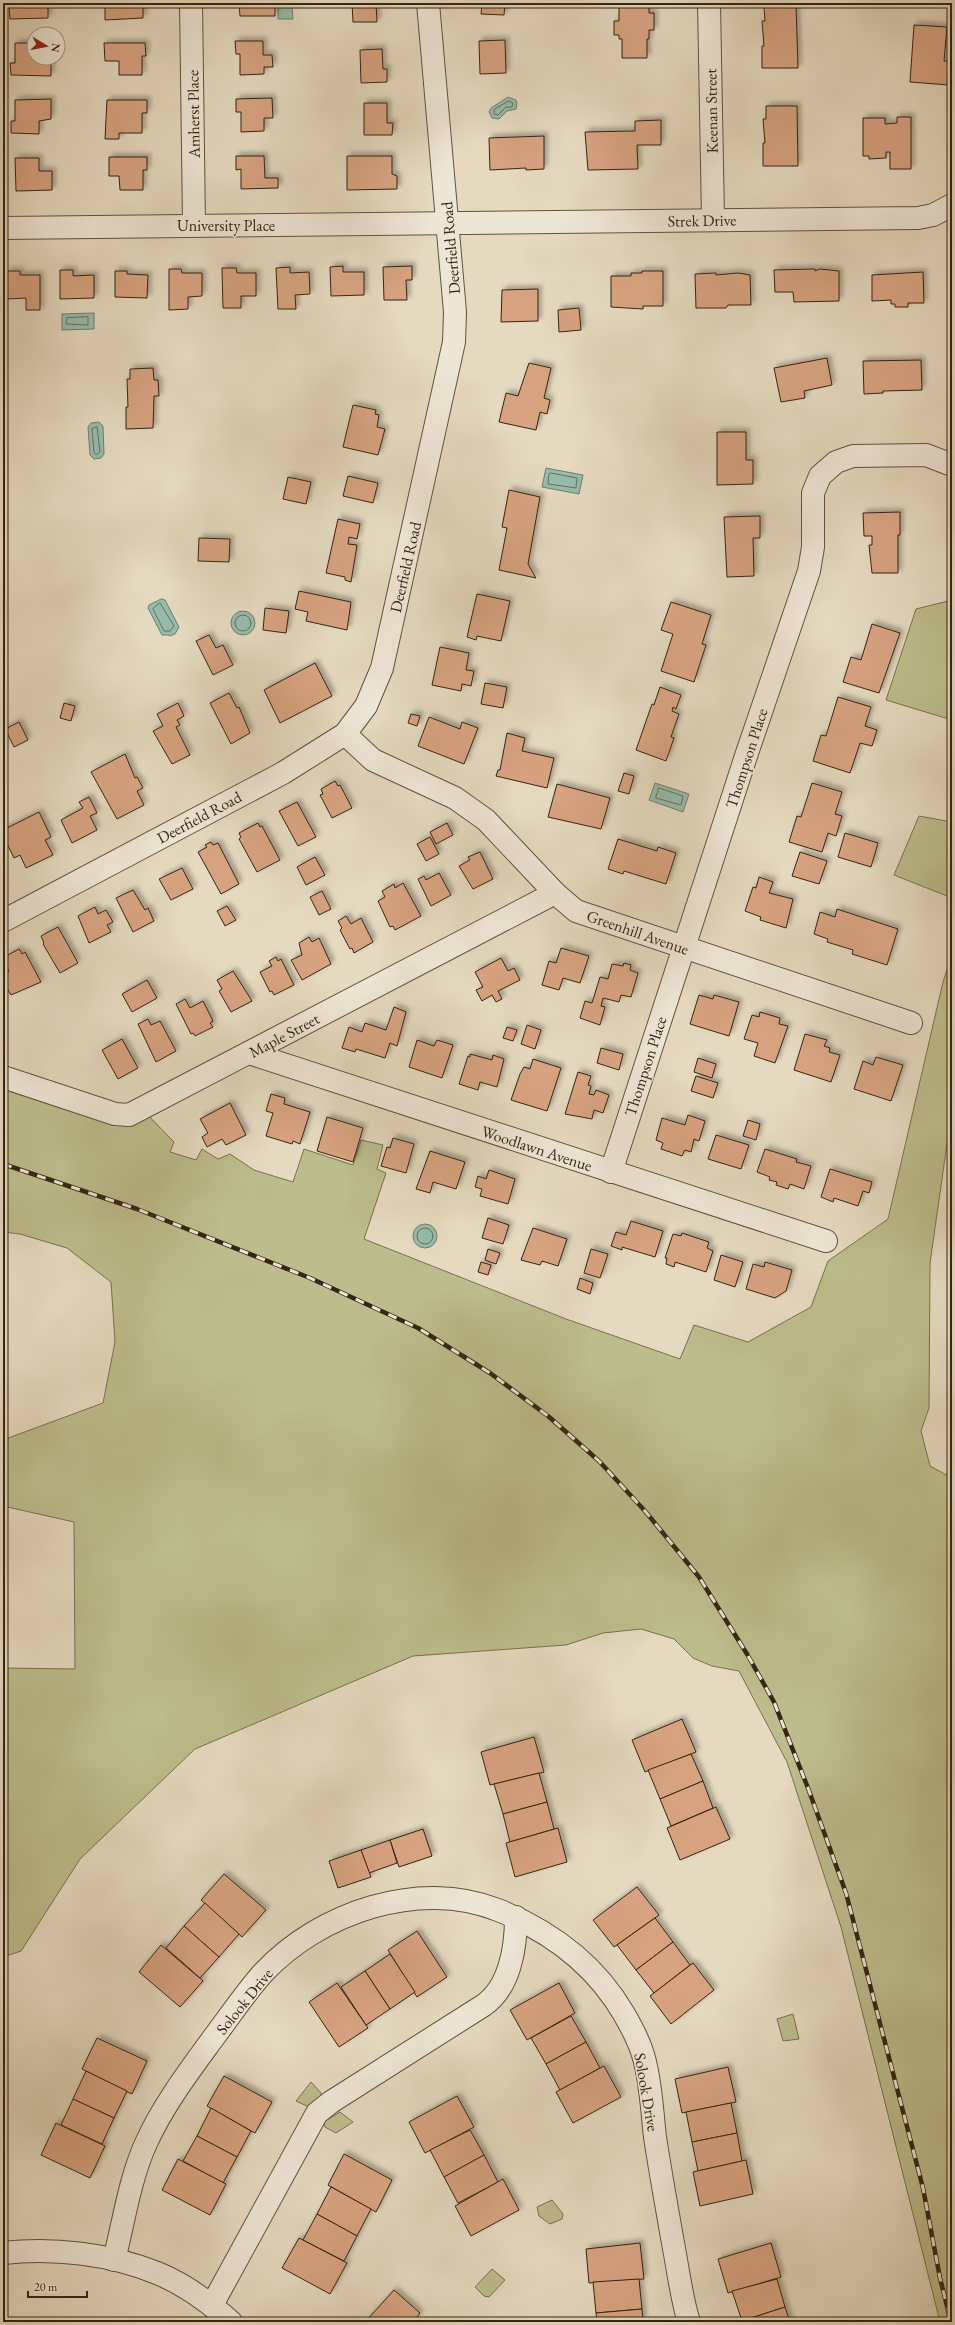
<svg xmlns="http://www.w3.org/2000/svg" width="955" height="2325" font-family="'EB Garamond',serif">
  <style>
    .green { fill: #bdbc8c; stroke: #79704e }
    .water { fill: #97bbab; stroke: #707f6d }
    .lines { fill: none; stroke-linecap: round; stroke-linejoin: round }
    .shore { stroke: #66705e; stroke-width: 1 }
    .building { fill: #d7a280; stroke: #352511; filter: url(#shadow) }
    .minor-casing { stroke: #61523c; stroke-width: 24 }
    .minor { stroke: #eee6d5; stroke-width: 22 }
    .rail-casing { stroke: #352511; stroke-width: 4.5 }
    .rail { stroke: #eee6d5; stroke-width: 3; stroke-dasharray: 9; stroke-linecap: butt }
    .labels { text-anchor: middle; stroke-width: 3; stroke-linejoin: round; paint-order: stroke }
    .street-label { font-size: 16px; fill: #352511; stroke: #eee6d5 }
  </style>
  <defs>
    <filter id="shadow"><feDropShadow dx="3.5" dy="-3.5" stdDeviation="2" flood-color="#0004"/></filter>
  </defs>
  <rect width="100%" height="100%" fill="#e5d9bf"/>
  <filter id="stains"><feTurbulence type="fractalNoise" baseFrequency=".005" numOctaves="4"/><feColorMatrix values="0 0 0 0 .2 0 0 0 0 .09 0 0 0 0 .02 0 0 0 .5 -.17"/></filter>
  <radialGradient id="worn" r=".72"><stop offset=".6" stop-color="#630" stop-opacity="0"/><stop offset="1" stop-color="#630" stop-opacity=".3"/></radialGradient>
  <g class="green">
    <path d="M952,600V720L886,700L916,609Z"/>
    <path d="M919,816L952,822V898L894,875Z"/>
    <path d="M952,954V1126L947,1144L930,1263L929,1408L921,1431L930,1466L952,1478V2322H940L841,1927L787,1762L739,1671L712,1666L693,1658L674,1639L641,1629L603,1633L566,1645L413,1656L195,1749L80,1859L21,1951L3,1957V1668L75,1669L74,1522L3,1506V1440L103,1403L115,1342L111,1282L67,1248L20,1234L3,1232V1077L142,1109L174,1142L170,1152L196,1160L202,1149L218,1159L230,1154L254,1170L293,1182L304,1149L353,1165L361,1140L383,1145L377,1169L386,1173L364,1239L566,1319L680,1359L694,1325L748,1342L811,1307L828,1261L888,1219L943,982Z"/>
    <path d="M793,2014L799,2039L783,2041L777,2019Z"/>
    <path d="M311,2082L321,2093V2096L309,2107L296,2101Z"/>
    <path d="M340,2112L353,2122L336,2133L325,2127L324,2122Z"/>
    <path d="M552,2200L563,2214L562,2219L550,2224L539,2216L537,2207Z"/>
    <path d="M492,2269L505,2280L489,2297L484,2296L475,2287Z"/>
  </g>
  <g class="water">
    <path d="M278,3H292L293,19H278Z"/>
    <path d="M508,97L516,100L517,104L516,109L507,111L499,119L492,118L489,112L491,108Z"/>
    <path d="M94,313V329L62,330V314Z"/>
    <path d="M99,422L103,426L104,454L101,458L94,459L90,455L88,427L91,423Z"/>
    <path d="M546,468L583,475L579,494L542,487Z"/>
    <path d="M161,599L165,600L179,627L175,634L170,636L169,635H162L148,608L149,605Z"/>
    <circle cx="243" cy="623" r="12"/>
    <path d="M655,783L689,794L683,812L649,800Z"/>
    <circle cx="425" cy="1236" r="12"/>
  </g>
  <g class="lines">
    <g class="shore">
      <path d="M509,101L513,103L512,107H506L498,115L494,114V110Z"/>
      <path d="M88,317V325L66,324L67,318Z"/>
      <path d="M97,427L100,452L96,455L94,452L92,429Z"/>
      <path d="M551,473L577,478L576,488L548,484L549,474Z"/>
      <path d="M160,603L174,626L170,631H164L153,609Z"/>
      <circle cx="243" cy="623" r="8"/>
      <path d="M659,788L683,796L681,805L656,798Z"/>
      <circle cx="425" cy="1236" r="8"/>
    </g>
  </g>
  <g class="building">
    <path d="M14,3H48V18L10,19L9,6L14,5Z"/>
    <path d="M105,3H143V18L105,20Z"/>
    <path d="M239,3H275V16H240Z"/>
    <path d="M352,3H376L377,22H353Z"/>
    <path d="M482,3H505L504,15L481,14Z"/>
    <path d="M649,6V13H654V30H649V39H647V58H622V39H619V35H614V21H619V7Z"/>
    <path d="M796,6L798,68H762V46H764L762,21H765L764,7Z"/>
    <path d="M914,25L947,27L944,61H951L949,85L910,82Z"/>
    <path d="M505,40L506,73L480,74L479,41Z"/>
    <path d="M235,41H263V55H272L273,67H264V74L240,75V54H236Z"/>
    <path d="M15,43H34V58H51V76L11,75L10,63H15Z"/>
    <path d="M104,43H145L146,56H142V75H119V61H105Z"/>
    <path d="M382,49L383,69H387V82L361,83L360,50Z"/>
    <path d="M272,98L273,118H264V131L241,132V112H236V99Z"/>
    <path d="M51,99V119L39,121V134L11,133V121H15V100Z"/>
    <path d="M107,100H147V113H142V133H119V139H105Z"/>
    <path d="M364,103H387V123H393L392,135H364Z"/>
    <path d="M766,106H797L798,166H763V143H765L763,119H766Z"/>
    <path d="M897,117H911V169H890V152H886V158L869,159V156H863V118H885V124L897,123Z"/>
    <path d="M661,120V145H637L638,169L588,170L585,132L635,131V121Z"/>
    <path d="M544,136V169L526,170V168L490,170L489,138Z"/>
    <path d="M236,156H264L265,178H278V188L241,189V169L236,170Z"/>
    <path d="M347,156H392V174L397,176V189L347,190Z"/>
    <path d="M109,157H147V170H143V190H120L119,176H109Z"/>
    <path d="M15,158H39V171H52V190L16,191Z"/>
    <path d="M343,266V272H364V295L331,296L330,267Z"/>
    <path d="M412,266V280H406L407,300H384L383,267Z"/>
    <path d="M290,267V273L309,272L310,294L295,295L296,309H278L276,268Z"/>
    <path d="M222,268H236L237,273H256V296H241V308H223Z"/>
    <path d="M169,269H181L182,273H202V296L188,297V309L169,310Z"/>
    <path d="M815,269V271L820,269L839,271V301L794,302L793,292H775L774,270Z"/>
    <path d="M60,270H73V276L94,275V298L60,299Z"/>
    <path d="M7,271H20V275H40V310H26V298L7,299Z"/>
    <path d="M115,271H127V274L148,275L147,298L115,297Z"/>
    <path d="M642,271H663V306H643V309L611,307V276H631V273H642Z"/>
    <path d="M923,272L924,303H908V307H895V304H891V300L872,301V275Z"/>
    <path d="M716,273V275L738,273L750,275L751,305H728L726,308H696L695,274Z"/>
    <path d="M538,289V321L501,322L502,290Z"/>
    <path d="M579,308L581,330L559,332L558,310Z"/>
    <path d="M827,358L832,385L804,391L805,398L781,402L774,368Z"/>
    <path d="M921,360L922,390L883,391V393L864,394L863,361Z"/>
    <path d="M529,363L551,368L544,398L550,400L547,414L540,412L536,430L499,422L506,393L518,396Z"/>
    <path d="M153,368L154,380H158L159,396H154L153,428L126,429V407H128L127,379H130V369Z"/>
    <path d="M353,405L376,410L375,414L379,415L377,427L385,429L378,455L343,447Z"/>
    <path d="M717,432H746V460H753V484L717,485Z"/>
    <path d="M348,476L378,483L373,503L343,496Z"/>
    <path d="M288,477L311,482L306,504L283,499Z"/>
    <path d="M509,490L540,497L528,564L536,578L499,570L507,528L502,527Z"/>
    <path d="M900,512V535H898V573H872L869,545H872V536H864L863,513Z"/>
    <path d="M760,516V538H753L754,576L727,577L724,517Z"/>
    <path d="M338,519L360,524L357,539L349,537L348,544L357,545L351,582L345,580V577L326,573Z"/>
    <path d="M199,538L230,539L229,562L198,561Z"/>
    <path d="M299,591L351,602L347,630L306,621L308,612L295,609Z"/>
    <path d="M477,594L510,601L501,641L477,636L476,640L467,637Z"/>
    <path d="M671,602L711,615L702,644L706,645L694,682L661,671L673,634L661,630Z"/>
    <path d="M265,608L289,611L286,633L263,630Z"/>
    <path d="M872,624L900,633L879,693L843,682L851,657L861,660Z"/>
    <path d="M209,635L216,648L223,645L233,665L213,675L196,641Z"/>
    <path d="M440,647L469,653L466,670L474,671L471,686L462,684L461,691L432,685Z"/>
    <path d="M315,663L332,696L280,723L264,690Z"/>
    <path d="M485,683L507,687L503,708L481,704Z"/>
    <path d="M660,687L681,695L676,709L673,707L672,711L679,714L671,737L674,738L666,761L636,750L652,704L654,705Z"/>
    <path d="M229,693L237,708L239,707L250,733L231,744L210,703Z"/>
    <path d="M838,697L871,707L865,726L877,730L872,746L860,743L850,773L813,761L821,735L826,736Z"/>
    <path d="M64,703L75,706L71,721L60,718Z"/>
    <path d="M178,703L184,716L177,720L180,725L176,727L190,755L172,764L153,731L163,726L157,714Z"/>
    <path d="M411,714L420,716L417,726L408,723Z"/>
    <path d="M429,717L460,729L462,722L478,728L464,764L418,746Z"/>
    <path d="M19,722L28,740L14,747L5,729Z"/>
    <path d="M507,733L525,738L522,751L554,758L547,788L496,776L498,770H500Z"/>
    <path d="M125,754L135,778L137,777L143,788L137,791L144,805L117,819L91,772Z"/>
    <path d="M624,773L634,776L629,794L618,791Z"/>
    <path d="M335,781L338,786L340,785L352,808L332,818L320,795L323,794L321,789Z"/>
    <path d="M812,783L842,792L835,814L842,816L836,836L828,833L822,852L789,842L797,816L801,817Z"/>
    <path d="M557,784L610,798L601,829L548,817Z"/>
    <path d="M89,797L97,813L90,816L97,830L72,843L61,820L83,808L79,802Z"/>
    <path d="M297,802L316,837L298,846L279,811Z"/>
    <path d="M39,812L51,837L45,840L53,855L26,868L20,855L14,858L3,835V830Z"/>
    <path d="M258,823L260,827L262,826L280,860L257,872L239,839L241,837L239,833Z"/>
    <path d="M447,823L453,835L436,844L430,832Z"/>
    <path d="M845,833L878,843L871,867L838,857Z"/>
    <path d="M430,837L439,854L426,861L417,844Z"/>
    <path d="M618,839L657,851L658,847L676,853L666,884L624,871L623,874L608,869Z"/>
    <path d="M211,842L213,845L218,843L239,884L221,894L198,852L207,847L205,845Z"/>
    <path d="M480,852L493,879L473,889L459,866L470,860L468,857Z"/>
    <path d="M800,852L827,861L819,884L792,876Z"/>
    <path d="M315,857L325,875L306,885L297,867Z"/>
    <path d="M182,868L193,889L171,900L159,879Z"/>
    <path d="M439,873L451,895L431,906L418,879L424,876L426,880Z"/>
    <path d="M759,877L773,882L769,893L793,899L786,928L760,920L761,917L745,911L753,887L756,888Z"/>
    <path d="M403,883L421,916L395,930L393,926L390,927L378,901L385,897L382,891L394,884L395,888Z"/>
    <path d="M133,890L145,910L148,908L154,921L133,932L116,898Z"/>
    <path d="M322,891L331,909L319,915L310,897Z"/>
    <path d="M227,906L236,920L225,926L217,911Z"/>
    <path d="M95,907L98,914L106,910L113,922L107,925L111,932L89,943L78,916Z"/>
    <path d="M837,909L898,929L887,965L852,954L853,950L827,942L828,939L814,934L820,912L835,917Z"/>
    <path d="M346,916L351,924L361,918L373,942L354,953L352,948L350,949L340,930L342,928L338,921Z"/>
    <path d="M58,927L78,963L60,973L43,944L44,943L41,936Z"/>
    <path d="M309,937L312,942L319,938L331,964L302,980L291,960L302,955L299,943Z"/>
    <path d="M561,948L589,956L580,983L563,978L559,990L542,985L549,961L556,963Z"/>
    <path d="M19,949L22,954L25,952L41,982L11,995L3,981V974L9,971L4,962L8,960L6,956Z"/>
    <path d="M276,957L278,961L281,959L294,985L274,995L272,991L270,992L260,972L272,966L269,961Z"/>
    <path d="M501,958L508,971L514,968L520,980L498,991L502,999L496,1002L492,995L482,1001L476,990L483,987L475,972Z"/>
    <path d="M624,963L631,965L630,970L638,973L631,997L621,995L619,1002L603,998L601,1006L605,1007L600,1025L580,1018L585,1001L592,1003L600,977L608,979L612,964L623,966Z"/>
    <path d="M233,971L252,1001L231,1012L219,991L222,989L217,980Z"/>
    <path d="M147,980L157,998L132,1012L122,994Z"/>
    <path d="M699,995L713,999L714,995L739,1002L729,1036L690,1024Z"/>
    <path d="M185,999L190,1008L203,1001L213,1021L210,1023L213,1027L195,1036L193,1033L191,1034L176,1004Z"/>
    <path d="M394,1007L406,1012L397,1046L390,1043L385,1058L356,1049L355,1052L342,1048L349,1027L362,1032L365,1023L386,1030Z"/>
    <path d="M760,1012L780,1018L779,1024L788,1026L775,1063L754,1056L758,1043L744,1039L752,1015L759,1017Z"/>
    <path d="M148,1019L151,1025L160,1021L176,1051L156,1062L138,1024Z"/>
    <path d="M527,1025L541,1030L535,1049L521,1044Z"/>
    <path d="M507,1027L517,1030L513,1041L503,1038Z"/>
    <path d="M805,1034L827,1040L824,1046L830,1048L829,1052L840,1055L831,1082L794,1070Z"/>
    <path d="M122,1039L138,1068L118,1079L102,1050Z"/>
    <path d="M417,1040L434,1046L437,1040L453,1045L442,1078L409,1067Z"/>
    <path d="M601,1048L623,1054L619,1070L597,1063Z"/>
    <path d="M470,1054L492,1060L493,1055L504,1059L497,1087L480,1082L478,1090L459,1084L468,1056L470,1057Z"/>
    <path d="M876,1057L903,1065L891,1101L854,1089L863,1061L873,1065Z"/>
    <path d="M698,1058L716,1064L712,1078L694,1072Z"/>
    <path d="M533,1059L561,1068L547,1111L511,1100L520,1074L524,1067L530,1069Z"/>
    <path d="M578,1072L591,1076L588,1085L591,1086L589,1094L594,1095L596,1090L609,1095L603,1113L594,1110L592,1119L565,1114Z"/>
    <path d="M696,1076L718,1083L713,1098L691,1091Z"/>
    <path d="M271,1094L285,1098L284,1104L310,1112L300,1144L293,1141L292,1144L266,1136L273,1113L266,1111Z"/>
    <path d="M230,1103L246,1135L226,1145L222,1139L207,1147L202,1137L208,1133L200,1119Z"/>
    <path d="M688,1115L705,1121L699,1141L694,1139L691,1152L685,1150L682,1156L661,1149L663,1143L656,1140L662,1118L685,1125Z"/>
    <path d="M327,1117L363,1128L353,1162L317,1151Z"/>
    <path d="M748,1120L760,1124L756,1140L743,1136Z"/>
    <path d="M716,1135L749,1145L741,1169L708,1159Z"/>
    <path d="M393,1138L414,1144L406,1173L381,1166L387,1147L390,1148Z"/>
    <path d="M765,1149L797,1159L796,1162L811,1166L804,1189L790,1184L788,1189L776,1185L777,1182L769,1180L770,1177L757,1172Z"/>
    <path d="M430,1151L465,1162L456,1189L433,1182L430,1193L416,1189Z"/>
    <path d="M830,1169L872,1182L869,1193L863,1191L858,1206L834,1198L833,1202L821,1197Z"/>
    <path d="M489,1170L515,1179L508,1204L480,1196L482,1189L475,1187L478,1176L486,1179Z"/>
    <path d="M488,1218L509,1225L503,1244L482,1238Z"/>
    <path d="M631,1221L663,1231L655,1257L622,1247V1250L611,1246L616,1232L626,1235Z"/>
    <path d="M533,1228L567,1239L558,1266L542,1261L540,1265L521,1260Z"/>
    <path d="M682,1233L709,1242L707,1248L713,1251L706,1272L675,1262L674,1267L666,1264L667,1258H665L673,1234L681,1236Z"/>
    <path d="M488,1249L500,1253L496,1264L485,1260Z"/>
    <path d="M591,1249L608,1254L600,1278L584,1273Z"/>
    <path d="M721,1255L743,1262L735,1287L714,1280Z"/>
    <path d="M481,1262L491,1265L488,1275L478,1272Z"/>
    <path d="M765,1262L792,1270L786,1291L775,1298L746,1289L753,1264L764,1267Z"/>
    <path d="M580,1278L593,1283L590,1294L577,1289Z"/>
    <path d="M682,1719L696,1752L645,1772L632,1740Z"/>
    <path d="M534,1737L544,1772L490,1785L481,1752Z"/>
    <path d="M691,1754L703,1781L660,1799L648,1770Z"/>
    <path d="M539,1773L547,1802L503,1814L494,1784Z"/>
    <path d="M703,1781L713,1808L671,1826L660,1799Z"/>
    <path d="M547,1802L554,1829L510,1842L503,1814Z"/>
    <path d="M716,1807L730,1839L680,1860L667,1828Z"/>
    <path d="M558,1828L567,1862L515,1877L506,1843Z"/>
    <path d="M423,1829L432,1856L399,1867L390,1840Z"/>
    <path d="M390,1840L397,1863L369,1873L361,1850Z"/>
    <path d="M361,1850L371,1877L338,1888L329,1861Z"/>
    <path d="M224,1874L266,1910L242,1937L201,1900Z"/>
    <path d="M637,1887L659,1915L614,1947L593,1920Z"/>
    <path d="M205,1903L239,1934L219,1957L184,1926Z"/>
    <path d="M655,1918L673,1942L636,1970L617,1945Z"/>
    <path d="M184,1926L219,1957L200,1978L166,1948Z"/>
    <path d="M417,1931L447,1977L417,1997L388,1950Z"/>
    <path d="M673,1942L690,1965L654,1993L636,1970Z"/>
    <path d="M161,1945L203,1981L180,2007L139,1972Z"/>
    <path d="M390,1954L415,1992L390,2009L365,1971Z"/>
    <path d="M693,1963L714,1990L671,2024L650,1996Z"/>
    <path d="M365,1971L390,2009L366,2025L341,1987Z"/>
    <path d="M337,1983L368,2028L339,2047L309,2002Z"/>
    <path d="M559,1983L575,2013L527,2040L510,2010Z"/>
    <path d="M571,2016L586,2042L546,2064L531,2038Z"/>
    <path d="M97,2038L147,2061L132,2094L82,2069Z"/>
    <path d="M586,2042L600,2068L560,2090L546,2064Z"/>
    <path d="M604,2066L621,2097L573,2123L556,2092Z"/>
    <path d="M728,2067L736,2102L682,2113L675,2079Z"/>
    <path d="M86,2071L127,2091L114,2118L73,2099Z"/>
    <path d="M224,2076L272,2102L255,2133L207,2106Z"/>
    <path d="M457,2096L474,2127L425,2153L409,2122Z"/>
    <path d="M73,2099L114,2118L102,2144L61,2125Z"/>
    <path d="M731,2103L737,2133L692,2142L686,2112Z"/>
    <path d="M211,2108L251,2131L237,2157L197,2136Z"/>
    <path d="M56,2123L105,2146L90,2178L41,2155Z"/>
    <path d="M470,2130L484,2155L444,2177L430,2150Z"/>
    <path d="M737,2133L742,2161L698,2171L692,2142Z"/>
    <path d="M197,2136L237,2157L223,2183L183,2161Z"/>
    <path d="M344,2154L392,2180L376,2212L328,2185Z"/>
    <path d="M484,2155L498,2182L458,2203L444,2177Z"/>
    <path d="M178,2159L226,2184L210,2215L162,2190Z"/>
    <path d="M746,2160L753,2194L700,2206L693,2172Z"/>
    <path d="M503,2179L519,2210L471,2236L455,2206Z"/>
    <path d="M331,2187L371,2209L357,2236L317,2214Z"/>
    <path d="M317,2214L357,2236L344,2261L303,2240Z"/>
    <path d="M299,2238L347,2263L330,2294L282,2268Z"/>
    <path d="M640,2243L644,2279L589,2283L586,2249Z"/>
    <path d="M771,2243L781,2277L728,2293L718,2259Z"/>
    <path d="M639,2279L642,2309L596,2313L593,2282Z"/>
    <path d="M777,2279L785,2307L742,2321L732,2291Z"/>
    <path d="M394,2290L420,2313L417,2317L413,2322H365Z"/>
    <path d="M785,2307L790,2322H742V2321Z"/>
    <path d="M642,2309L643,2322H597L596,2313Z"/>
  </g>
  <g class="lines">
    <g class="minor-casing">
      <g id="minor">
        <path d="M191,3L194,225"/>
        <path d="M709,3L713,219"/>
        <path d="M3,228L918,218L933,215L952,205"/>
        <path d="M345,734L373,760L455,798L486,820L555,893L576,911L911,1023"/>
        <path d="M3,921L283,773L345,734L366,706L382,668L454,342L455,312L428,3"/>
        <path d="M249,1053L826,1241"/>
        <path d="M3,1077L115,1114L129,1115L555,893"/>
        <path d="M611,1172L746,756L809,571L813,547V493L820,476L836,462L853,456L926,455L952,465"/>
        <path d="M3,2253C53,2247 110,2254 157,2273C184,2284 210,2303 231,2322"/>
        <path d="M114,2260C124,2221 130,2177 147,2141C164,2104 190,2070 214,2037C230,2016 245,1993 263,1973C319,1913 419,1878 498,1910C550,1931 595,1964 624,2014C631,2026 640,2043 644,2058C651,2083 652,2111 655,2137C661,2176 668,2215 675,2254C679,2276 682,2300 689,2322"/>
        <path d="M212,2305L317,2113L331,2102L484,2005C510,1987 516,1947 516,1917"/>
      </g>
    </g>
    <use href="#minor" class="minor"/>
    <g class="rail-casing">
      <path id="rail" d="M3,1164L137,1209L310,1278L418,1328L490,1373L548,1416L599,1461L645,1511L699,1577L747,1654L774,1702L808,1788L846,1893L923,2188L940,2278L951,2322"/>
    </g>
    <use href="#rail" class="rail"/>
  </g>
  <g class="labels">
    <g class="street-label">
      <text transform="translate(711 111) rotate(-91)" y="6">Keenan Street</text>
      <text transform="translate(193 114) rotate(-91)" y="6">Amherst Place</text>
      <text transform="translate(702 220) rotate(-1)" y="6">Strek Drive</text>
      <text x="226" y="231">University Place</text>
      <text transform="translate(450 248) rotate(-95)" y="6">Deerfield Road</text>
      <text transform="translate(405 567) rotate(-77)" y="6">Deerfield Road</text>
      <text transform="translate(746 758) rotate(-72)" y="6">Thompson Place</text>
      <text transform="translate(199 817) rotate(-28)" y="6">Deerfield Road</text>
      <text transform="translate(638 932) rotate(19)" y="6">Greenhill Avenue</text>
      <text transform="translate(284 1035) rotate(-28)" y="6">Maple Street</text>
      <text transform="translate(645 1066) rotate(-72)" y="6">Thompson Place</text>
      <text transform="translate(537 1148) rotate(18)" y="6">Woodlawn Avenue</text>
      <text transform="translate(244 2001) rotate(-51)" y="6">Solook Drive</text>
      <text transform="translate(647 2092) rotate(80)" y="6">Solook Drive</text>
    </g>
  </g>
  <rect width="955" height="2325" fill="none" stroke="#e5d9bf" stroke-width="16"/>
  <rect x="4" y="4" width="947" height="2317" fill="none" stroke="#352511" stroke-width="2"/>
  <rect x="8" y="8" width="939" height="2309" fill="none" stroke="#352511"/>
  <g transform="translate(46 46) rotate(100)"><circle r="19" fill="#eee6d5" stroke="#a49987"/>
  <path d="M0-3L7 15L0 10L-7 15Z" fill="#8f2418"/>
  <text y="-6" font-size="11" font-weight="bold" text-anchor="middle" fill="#352511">N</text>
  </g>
  <path d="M28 2291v6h59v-6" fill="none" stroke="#352511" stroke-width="2"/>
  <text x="34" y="2291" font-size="12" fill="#352511" stroke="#eee6d5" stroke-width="3" paint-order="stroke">20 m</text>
  <rect width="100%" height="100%" filter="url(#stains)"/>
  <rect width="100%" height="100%" fill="url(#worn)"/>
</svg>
